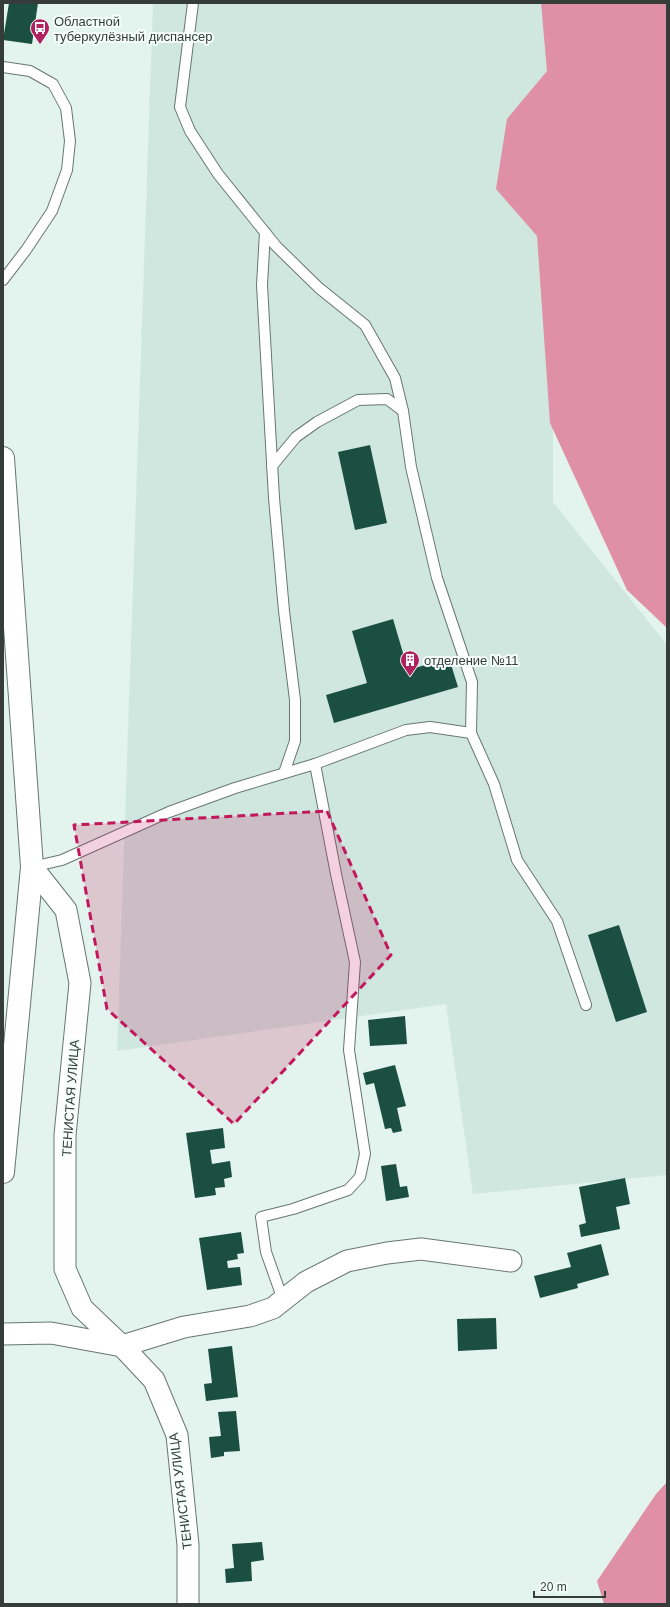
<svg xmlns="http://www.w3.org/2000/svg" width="670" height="1607" font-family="Helvetica,sans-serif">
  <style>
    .built { fill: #cfe7df }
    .forest { fill: #df8fa6 }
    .building { fill: #1a4f41 }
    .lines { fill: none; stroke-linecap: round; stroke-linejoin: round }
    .lane-casing { stroke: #687671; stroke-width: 12 }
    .street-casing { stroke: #687671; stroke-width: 23 }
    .secondary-casing { stroke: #687671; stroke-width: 24 }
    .lane { stroke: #fff; stroke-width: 10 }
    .street { stroke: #fff; stroke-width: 21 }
    .secondary { stroke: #fff; stroke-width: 22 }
    .marked { fill: #c2185b; fill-opacity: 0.2; stroke: #c2185b; stroke-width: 3; stroke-dasharray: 8 5; stroke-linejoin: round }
    .labels { text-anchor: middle; stroke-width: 4; stroke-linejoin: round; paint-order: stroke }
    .poi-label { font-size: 13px; fill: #363c3a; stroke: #f5fffb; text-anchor: start }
    .street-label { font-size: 13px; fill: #363c3a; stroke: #f5fffb }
  </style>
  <rect width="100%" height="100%" fill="#e3f3ed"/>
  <path class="built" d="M153,3H553V502L667,645V1175L473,1194L446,1004L117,1051Z"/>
  <g class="forest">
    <path d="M541,3H667V628L627,590L550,423L537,236L496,189L507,119L547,71Z"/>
    <path d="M667,1482V1604H604L597,1581L656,1494Z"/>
  </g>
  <g class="building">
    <path d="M9,3H38L32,44L3,40Z"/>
    <path d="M370,445L387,523L355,530L338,452Z"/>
    <path d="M393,619L408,670L449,658L458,687L334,723L326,695L367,683L352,631Z"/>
    <path d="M619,925L647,1012L616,1022L588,935Z"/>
    <path d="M405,1016L407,1044L370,1046L368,1020Z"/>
    <path d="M395,1065L406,1106L397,1108L402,1131L393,1133L391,1128L385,1129L374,1083L366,1085L363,1073Z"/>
    <path d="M223,1128L225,1148L210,1150L212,1164L230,1161L232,1177L224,1179L225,1187L215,1188L216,1195L195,1198L186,1133Z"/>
    <path d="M396,1164L400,1187L407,1186L409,1197L386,1201L381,1166Z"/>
    <path d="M625,1178L630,1204L616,1207L620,1229L581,1237L579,1225L586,1223L579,1187Z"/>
    <path d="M241,1232L244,1253L237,1254L238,1259L227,1261L228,1268L240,1267L242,1285L207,1290L199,1238Z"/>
    <path d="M601,1244L609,1275L577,1284L578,1288L540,1298L534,1276L571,1267L567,1253Z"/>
    <path d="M496,1318L497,1349L458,1351L457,1319Z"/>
    <path d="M232,1346L238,1397L206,1401L204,1384L212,1383L208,1349Z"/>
    <path d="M236,1411L240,1451L224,1452V1456L211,1458L209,1437L221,1436L218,1412Z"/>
    <path d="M262,1542L264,1560L251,1562L252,1581L226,1583L225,1569L234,1568L232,1544Z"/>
  </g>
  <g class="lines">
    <g class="lane-casing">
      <g id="lane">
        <path d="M193,3L180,107L190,131L218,174L276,246L319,288L365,325L395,378L403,411L411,467L437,578L472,682L471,733L494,784L517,860L557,921L586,1005"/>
        <path d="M3,67L30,71L53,84L66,108L70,141L67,170L52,211L26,250L3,280"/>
        <path d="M265,232L262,285L274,498L284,611L295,700V741L284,773"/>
        <path d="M272,466L296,437L317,422L358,400L387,399L403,411"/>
        <path d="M32,867L62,860L169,812L235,788L315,764L406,730L430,727L471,733"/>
        <path d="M283,1300L266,1252L261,1217L293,1209L348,1190L360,1177L365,1154L349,1050L355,962L336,874L315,764"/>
      </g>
    </g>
    <g class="street-casing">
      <g id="street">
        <path d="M32,867L66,910L80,983L65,1135V1269L82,1308L122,1346L154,1380L177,1435L188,1545V1604"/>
        <path d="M3,1334L51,1333L122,1346L184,1327L250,1316L273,1308L306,1282L347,1261L387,1253L421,1249L511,1261"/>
      </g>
    </g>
    <g class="secondary-casing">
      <path id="secondary" d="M3,458L32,867L3,1172"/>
    </g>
    <use href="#lane" class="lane"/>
    <use href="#street" class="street"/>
    <use href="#secondary" class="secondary"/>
  </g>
  <path class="marked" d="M327,811L391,955L234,1124L107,1009L74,825Z"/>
  <defs>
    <g id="bus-pin" transform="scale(1)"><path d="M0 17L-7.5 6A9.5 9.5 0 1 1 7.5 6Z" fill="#af225e" stroke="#f5fffb"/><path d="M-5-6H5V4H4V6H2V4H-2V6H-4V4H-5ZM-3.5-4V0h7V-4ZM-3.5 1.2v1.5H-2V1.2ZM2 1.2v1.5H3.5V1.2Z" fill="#fff"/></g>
    <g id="building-pin" transform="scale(1)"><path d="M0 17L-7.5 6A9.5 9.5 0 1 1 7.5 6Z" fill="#af225e" stroke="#f5fffb"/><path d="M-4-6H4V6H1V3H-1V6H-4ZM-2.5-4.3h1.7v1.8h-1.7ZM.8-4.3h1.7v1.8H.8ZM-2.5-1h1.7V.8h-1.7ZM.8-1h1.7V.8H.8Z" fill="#fff"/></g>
  </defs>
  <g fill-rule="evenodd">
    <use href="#bus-pin" x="40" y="28"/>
    <use href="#building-pin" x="410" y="660"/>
  </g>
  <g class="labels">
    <g class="poi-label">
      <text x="54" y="26">Областной<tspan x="54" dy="15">туберкулёзный диспансер</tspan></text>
      <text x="424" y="665">отделение №11</text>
    </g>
    <g class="street-label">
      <text transform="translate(70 1098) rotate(-86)" y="5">ТЕНИСТАЯ УЛИЦА</text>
      <text transform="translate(180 1491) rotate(-97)" y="5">ТЕНИСТАЯ УЛИЦА</text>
    </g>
  </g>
  <rect width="670" height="1607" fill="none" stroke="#363c3a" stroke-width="8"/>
  <path d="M534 1591v6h71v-6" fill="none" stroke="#363c3a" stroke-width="2"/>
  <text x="540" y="1591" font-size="12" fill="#363c3a" stroke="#f5fffb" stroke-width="3" paint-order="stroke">20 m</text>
</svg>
